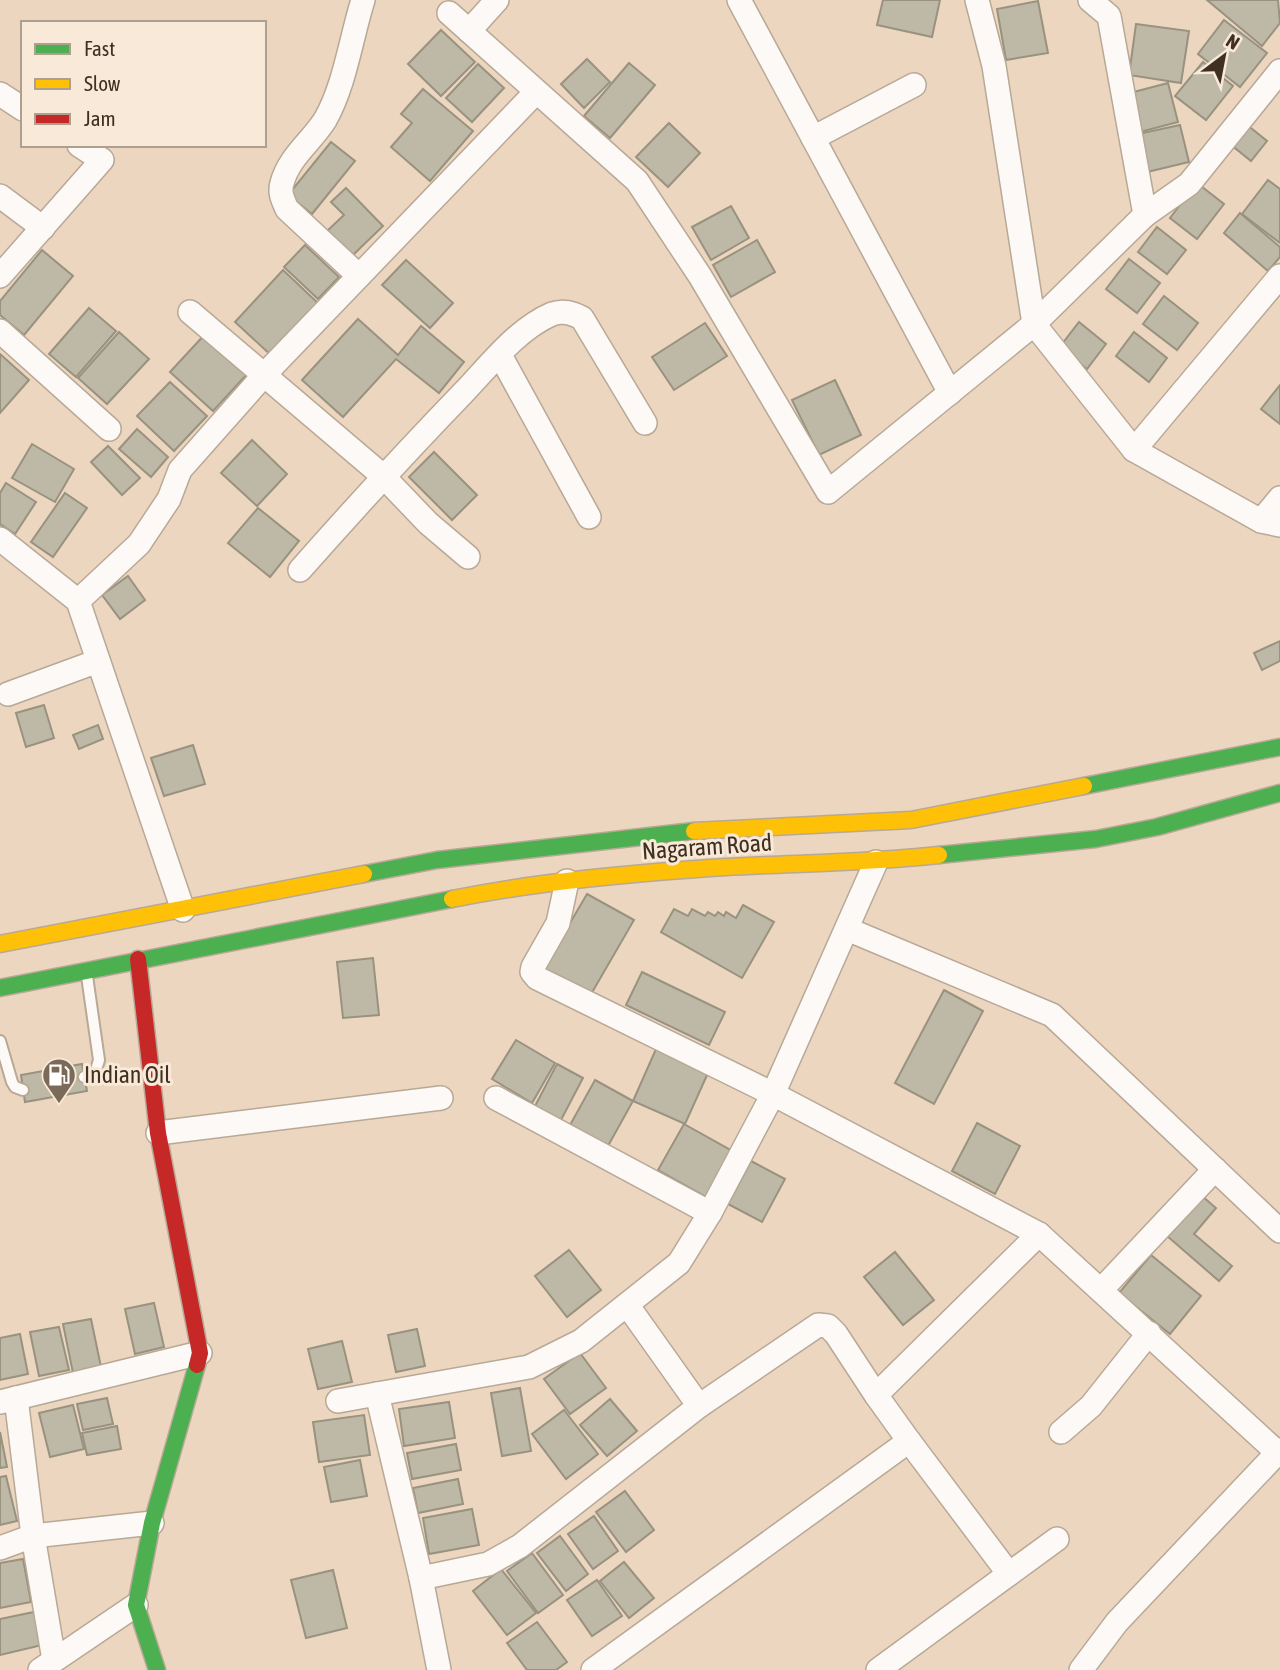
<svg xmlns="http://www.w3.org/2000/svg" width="1280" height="1670" font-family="'Asap Condensed',sans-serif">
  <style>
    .building { fill: #beb9a6; stroke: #98927f; stroke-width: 2 }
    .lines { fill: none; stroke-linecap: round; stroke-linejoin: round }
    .lane-casing { stroke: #b8a896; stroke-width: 14 }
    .street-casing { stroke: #b8a896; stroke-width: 26 }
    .fast-casing { stroke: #b8a896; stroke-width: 19 }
    .slow-casing { stroke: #b8a896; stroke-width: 19 }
    .jam-casing { stroke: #b8a896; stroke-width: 19 }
    .lane { stroke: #fcf9f6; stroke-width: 10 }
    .street { stroke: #fcf9f6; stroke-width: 23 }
    .fast { stroke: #4caf50; stroke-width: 16 }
    .slow { stroke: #ffc107; stroke-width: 16 }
    .jam { stroke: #c62828; stroke-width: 16 }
    .labels { text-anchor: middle; stroke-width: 6; stroke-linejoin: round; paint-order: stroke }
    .street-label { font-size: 24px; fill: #403020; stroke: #f9e9d9 }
    .poi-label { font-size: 24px; fill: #403020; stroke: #f9e9d9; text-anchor: start }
  </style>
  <rect width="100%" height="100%" fill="#ecd6c0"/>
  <g class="building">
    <path d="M883,0H940L932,37L877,25Z"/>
    <path d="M1207,0H1278L1280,23L1262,46Z"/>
    <path d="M1038,1L1048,53L1006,60L997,9Z"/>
    <path d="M1224,20L1267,53L1240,87L1198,54Z"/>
    <path d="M1136,24L1189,31L1181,83L1129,75Z"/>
    <path d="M441,30L475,62L441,96L408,64Z"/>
    <path d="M587,59L610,82L584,108L561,84Z"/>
    <path d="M1203,62L1233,86L1206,120L1175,96Z"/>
    <path d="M629,63L655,85L610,138L584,116Z"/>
    <path d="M478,64L504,88L472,122L446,98Z"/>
    <path d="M1168,83L1178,122L1136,133L1126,94Z"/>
    <path d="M423,89L473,131L430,181L391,147L412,123L401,114Z"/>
    <path d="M669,123L700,153L668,187L636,157Z"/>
    <path d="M1246,124L1267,141L1251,161L1230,144Z"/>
    <path d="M1180,125L1189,162L1147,172L1138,134Z"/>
    <path d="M331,142L355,161L312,214L288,195Z"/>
    <path d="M1268,180L1280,189V243L1242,214Z"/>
    <path d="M1197,183L1224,204L1197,239L1170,218Z"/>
    <path d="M346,188L383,226L352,256L327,231L344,215L331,202Z"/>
    <path d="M731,206L749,238L711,260L692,227Z"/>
    <path d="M1240,213L1280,247V257L1268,271L1224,233Z"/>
    <path d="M1157,227L1186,250L1167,274L1138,252Z"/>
    <path d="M757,240L775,272L731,297L713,265Z"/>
    <path d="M305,245L339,277L318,299L284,267Z"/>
    <path d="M42,250L73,276L24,335L0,315V301Z"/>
    <path d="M1129,259L1160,283L1137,313L1106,289Z"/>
    <path d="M406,260L453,303L430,328L382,285Z"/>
    <path d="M283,270L321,306L273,357L235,322Z"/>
    <path d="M1164,296L1198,323L1177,350L1143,324Z"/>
    <path d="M89,308L116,331L76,377L49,354Z"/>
    <path d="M358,319L398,355L421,326L464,362L439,393L396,359L343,417L302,380Z"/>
    <path d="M1079,322L1106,344L1087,369L1059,348Z"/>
    <path d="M705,323L727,356L674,390L652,357Z"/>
    <path d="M119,332L149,359L107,404L78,378Z"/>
    <path d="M207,332L249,372L213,411L170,372Z"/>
    <path d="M1134,332L1167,358L1149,382L1116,356Z"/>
    <path d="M0,354L29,380L0,413Z"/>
    <path d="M835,380L861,435L819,455L792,400Z"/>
    <path d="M170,382L207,416L174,451L137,416Z"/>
    <path d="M1280,385V424L1261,409Z"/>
    <path d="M137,429L168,457L151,477L119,449Z"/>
    <path d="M252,440L287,474L257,506L221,473Z"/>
    <path d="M32,444L74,469L55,502L12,478Z"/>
    <path d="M108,446L140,478L122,495L91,462Z"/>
    <path d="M434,452L477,495L452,520L409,477Z"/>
    <path d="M6,483L36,502L15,534L0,524V493Z"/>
    <path d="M65,493L87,508L53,557L31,542Z"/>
    <path d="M258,508L299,541L270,577L228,543Z"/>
    <path d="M128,576L145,600L120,619L102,595Z"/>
    <path d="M1280,641V661L1262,670L1254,653Z"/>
    <path d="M44,705L54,738L26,747L16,713Z"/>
    <path d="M98,725L103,739L79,749L73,735Z"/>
    <path d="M193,745L205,784L164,796L151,758Z"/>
    <path d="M587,894L634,920L590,996L543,969Z"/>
    <path d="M743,905L774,922L742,978L661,932L674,909L688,916L692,909L705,916L708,912L715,916L718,912L724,916L726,912L736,918Z"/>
    <path d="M373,958L379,1015L343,1018L337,962Z"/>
    <path d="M642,972L725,1012L709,1045L626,1005Z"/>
    <path d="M944,990L983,1011L934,1104L895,1083Z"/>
    <path d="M516,1040L555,1063L532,1103L492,1079Z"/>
    <path d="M656,1049L708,1073L685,1124L633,1101Z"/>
    <path d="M82,1064L87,1091L25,1102L21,1075Z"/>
    <path d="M557,1064L583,1078L561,1120L535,1106Z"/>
    <path d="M595,1080L633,1101L608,1146L570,1125Z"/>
    <path d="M977,1123L1020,1146L995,1194L952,1171Z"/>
    <path d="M684,1124L734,1152L708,1198L658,1170Z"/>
    <path d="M751,1161L785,1179L762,1222L728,1204Z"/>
    <path d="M1202,1196L1216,1208L1194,1234L1232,1266L1219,1281L1167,1236Z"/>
    <path d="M569,1250L601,1290L567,1317L535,1276Z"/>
    <path d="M895,1252L934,1300L903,1325L864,1277Z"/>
    <path d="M1151,1255L1201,1296L1170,1334L1119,1293Z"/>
    <path d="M154,1303L164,1347L135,1354L125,1309Z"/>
    <path d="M91,1319L101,1367L73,1373L63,1324Z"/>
    <path d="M59,1327L69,1370L39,1376L30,1332Z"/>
    <path d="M417,1329L425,1366L396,1372L388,1335Z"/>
    <path d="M20,1334L28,1374L0,1380V1338Z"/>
    <path d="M342,1341L352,1382L318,1389L308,1349Z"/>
    <path d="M580,1353L606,1388L570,1414L544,1379Z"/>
    <path d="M520,1388L531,1451L502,1456L491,1393Z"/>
    <path d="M107,1398L113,1424L83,1430L77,1404Z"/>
    <path d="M610,1399L637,1431L607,1456L580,1425Z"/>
    <path d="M449,1402L455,1438L404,1446L399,1409Z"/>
    <path d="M73,1405L84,1449L50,1457L39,1413Z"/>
    <path d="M564,1410L598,1454L566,1479L532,1434Z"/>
    <path d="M364,1415L370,1455L319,1462L313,1422Z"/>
    <path d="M117,1426L121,1449L87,1455L82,1433Z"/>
    <path d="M0,1432L7,1467L0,1468Z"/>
    <path d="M456,1444L461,1470L412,1479L407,1453Z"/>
    <path d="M360,1460L367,1496L331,1502L324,1467Z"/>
    <path d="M6,1476L17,1521L0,1525V1477Z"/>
    <path d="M458,1479L463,1504L418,1513L413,1488Z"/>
    <path d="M625,1491L654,1530L626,1552L596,1512Z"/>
    <path d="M472,1509L479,1545L429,1554L423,1518Z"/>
    <path d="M594,1516L618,1551L593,1569L568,1534Z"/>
    <path d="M560,1536L588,1574L566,1591L537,1553Z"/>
    <path d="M532,1553L563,1595L538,1613L507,1571Z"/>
    <path d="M23,1559L31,1602L0,1608V1563Z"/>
    <path d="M624,1562L654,1598L629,1618L600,1581Z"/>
    <path d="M501,1569L536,1613L507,1635L473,1591Z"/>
    <path d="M333,1570L347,1628L306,1638L291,1580Z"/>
    <path d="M597,1580L622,1616L592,1636L567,1600Z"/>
    <path d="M34,1612L42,1645L0,1655V1619Z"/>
    <path d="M537,1622L567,1662L556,1670H527L507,1643Z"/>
  </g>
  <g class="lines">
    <g class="lane-casing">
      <g id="lane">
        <path d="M0,1041L12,1082L15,1087L23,1090"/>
        <path d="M84,1077L95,1073L99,1060L87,976"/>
      </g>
    </g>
    <g class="street-casing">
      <g id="street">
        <path d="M739,0L950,393"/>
        <path d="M977,0L994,66L1034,324L1134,450L1261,521L1280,525"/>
        <path d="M1090,0L1109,16L1145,215"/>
        <path d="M449,13L637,181L700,276L828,492L1034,324L1145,215L1189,184L1280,71"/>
        <path d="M469,31L497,0"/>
        <path d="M0,94L23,109"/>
        <path d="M813,138L914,85"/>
        <path d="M0,196L43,228"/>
        <path d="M0,276L102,160L79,145"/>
        <path d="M359,276L287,209C283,200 279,193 282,183C289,157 311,142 325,120C345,85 351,38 363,0"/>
        <path d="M190,312L383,476L428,523L468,557"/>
        <path d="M0,331L109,429"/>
        <path d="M500,355L589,517"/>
        <path d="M1134,450L1280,276"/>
        <path d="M1261,521L1280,498"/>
        <path d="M0,539L78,601L183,910"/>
        <path d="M300,570C353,510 408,450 464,392C489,366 517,329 552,314C563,310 572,313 582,318L645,423"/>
        <path d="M78,601L139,544L169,499L180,470L264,375L536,92"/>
        <path d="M8,694L98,661"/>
        <path d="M567,881L558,923L533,967L532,972L537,978L773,1094L1039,1234L1280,1455"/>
        <path d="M847,929L1052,1015L1280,1231"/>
        <path d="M496,1098L710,1213"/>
        <path d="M158,1133L441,1098"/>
        <path d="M1102,1289L1215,1169"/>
        <path d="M16,1398L33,1536L54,1660"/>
        <path d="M338,1401L377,1394"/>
        <path d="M0,1402L200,1353"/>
        <path d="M699,1406L818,1325L828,1326L836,1334L876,1395"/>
        <path d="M1061,1432L1091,1406L1149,1333"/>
        <path d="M0,1548L33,1536L152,1523"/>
        <path d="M1009,1574L1057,1539"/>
        <path d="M421,1578L488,1564L520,1546L699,1406L628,1306"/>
        <path d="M40,1670L136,1605"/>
        <path d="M439,1670L421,1578L377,1394L529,1367L581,1341L679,1263L710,1213L773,1094L876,862"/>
        <path d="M593,1670L909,1441L876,1395L1039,1234"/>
        <path d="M878,1670L1009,1574L909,1441"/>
        <path d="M1081,1670L1117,1622L1280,1450"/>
      </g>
    </g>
    <g class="fast-casing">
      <g id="fast">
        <path d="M1084,786L1280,747"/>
        <path d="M939,855L1096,839L1157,827L1280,793"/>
        <path d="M364,874L437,860L694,831"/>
        <path d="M0,988L452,899"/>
        <path d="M157,1670L136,1605L152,1523L197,1365"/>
      </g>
    </g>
    <g class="slow-casing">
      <g id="slow">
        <path d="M694,831L911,820L1084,786"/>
        <path d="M452,899C542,881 634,873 726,867C797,863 868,863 939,855"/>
        <path d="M0,944L364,874"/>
      </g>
    </g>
    <g class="jam-casing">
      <path id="jam" d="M138,959L158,1133L200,1353L197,1365"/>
    </g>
    <use href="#lane" class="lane"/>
    <use href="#street" class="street"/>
    <use href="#fast" class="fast"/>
    <use href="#slow" class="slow"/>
    <use href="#jam" class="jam"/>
  </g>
  <defs>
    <g id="fuel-pin" transform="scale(1.75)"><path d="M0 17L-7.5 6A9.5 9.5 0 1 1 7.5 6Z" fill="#7c6a58" stroke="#f9e9d9"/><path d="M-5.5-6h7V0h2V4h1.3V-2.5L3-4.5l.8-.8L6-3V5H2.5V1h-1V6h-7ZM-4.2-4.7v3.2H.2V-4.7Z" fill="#fff"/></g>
  </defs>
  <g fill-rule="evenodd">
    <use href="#fuel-pin" x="59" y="1075"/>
  </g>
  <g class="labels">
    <g class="street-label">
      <text transform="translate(707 847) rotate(-4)" y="8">Nagaram Road</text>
    </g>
    <g class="poi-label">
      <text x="84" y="1083">Indian Oil</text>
    </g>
  </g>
  <rect x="21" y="21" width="245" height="126" fill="#f9e9d9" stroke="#af9f8f" stroke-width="2"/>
  <rect x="35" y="44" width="35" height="10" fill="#4caf50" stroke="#af9f8f" stroke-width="2"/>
  <text x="84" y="56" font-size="21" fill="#403020">Fast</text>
  <rect x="35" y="79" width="35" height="10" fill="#ffc107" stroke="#af9f8f" stroke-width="2"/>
  <text x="84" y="91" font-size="21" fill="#403020">Slow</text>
  <rect x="35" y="114" width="35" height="10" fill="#c62828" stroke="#af9f8f" stroke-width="2"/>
  <text x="84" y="126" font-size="21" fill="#403020">Jam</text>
  <g transform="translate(1224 56) rotate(32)" stroke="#f9e9d9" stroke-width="5" paint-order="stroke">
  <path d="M0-5L12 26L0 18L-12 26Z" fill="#403020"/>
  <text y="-10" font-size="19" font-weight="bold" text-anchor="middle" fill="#403020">N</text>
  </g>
</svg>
